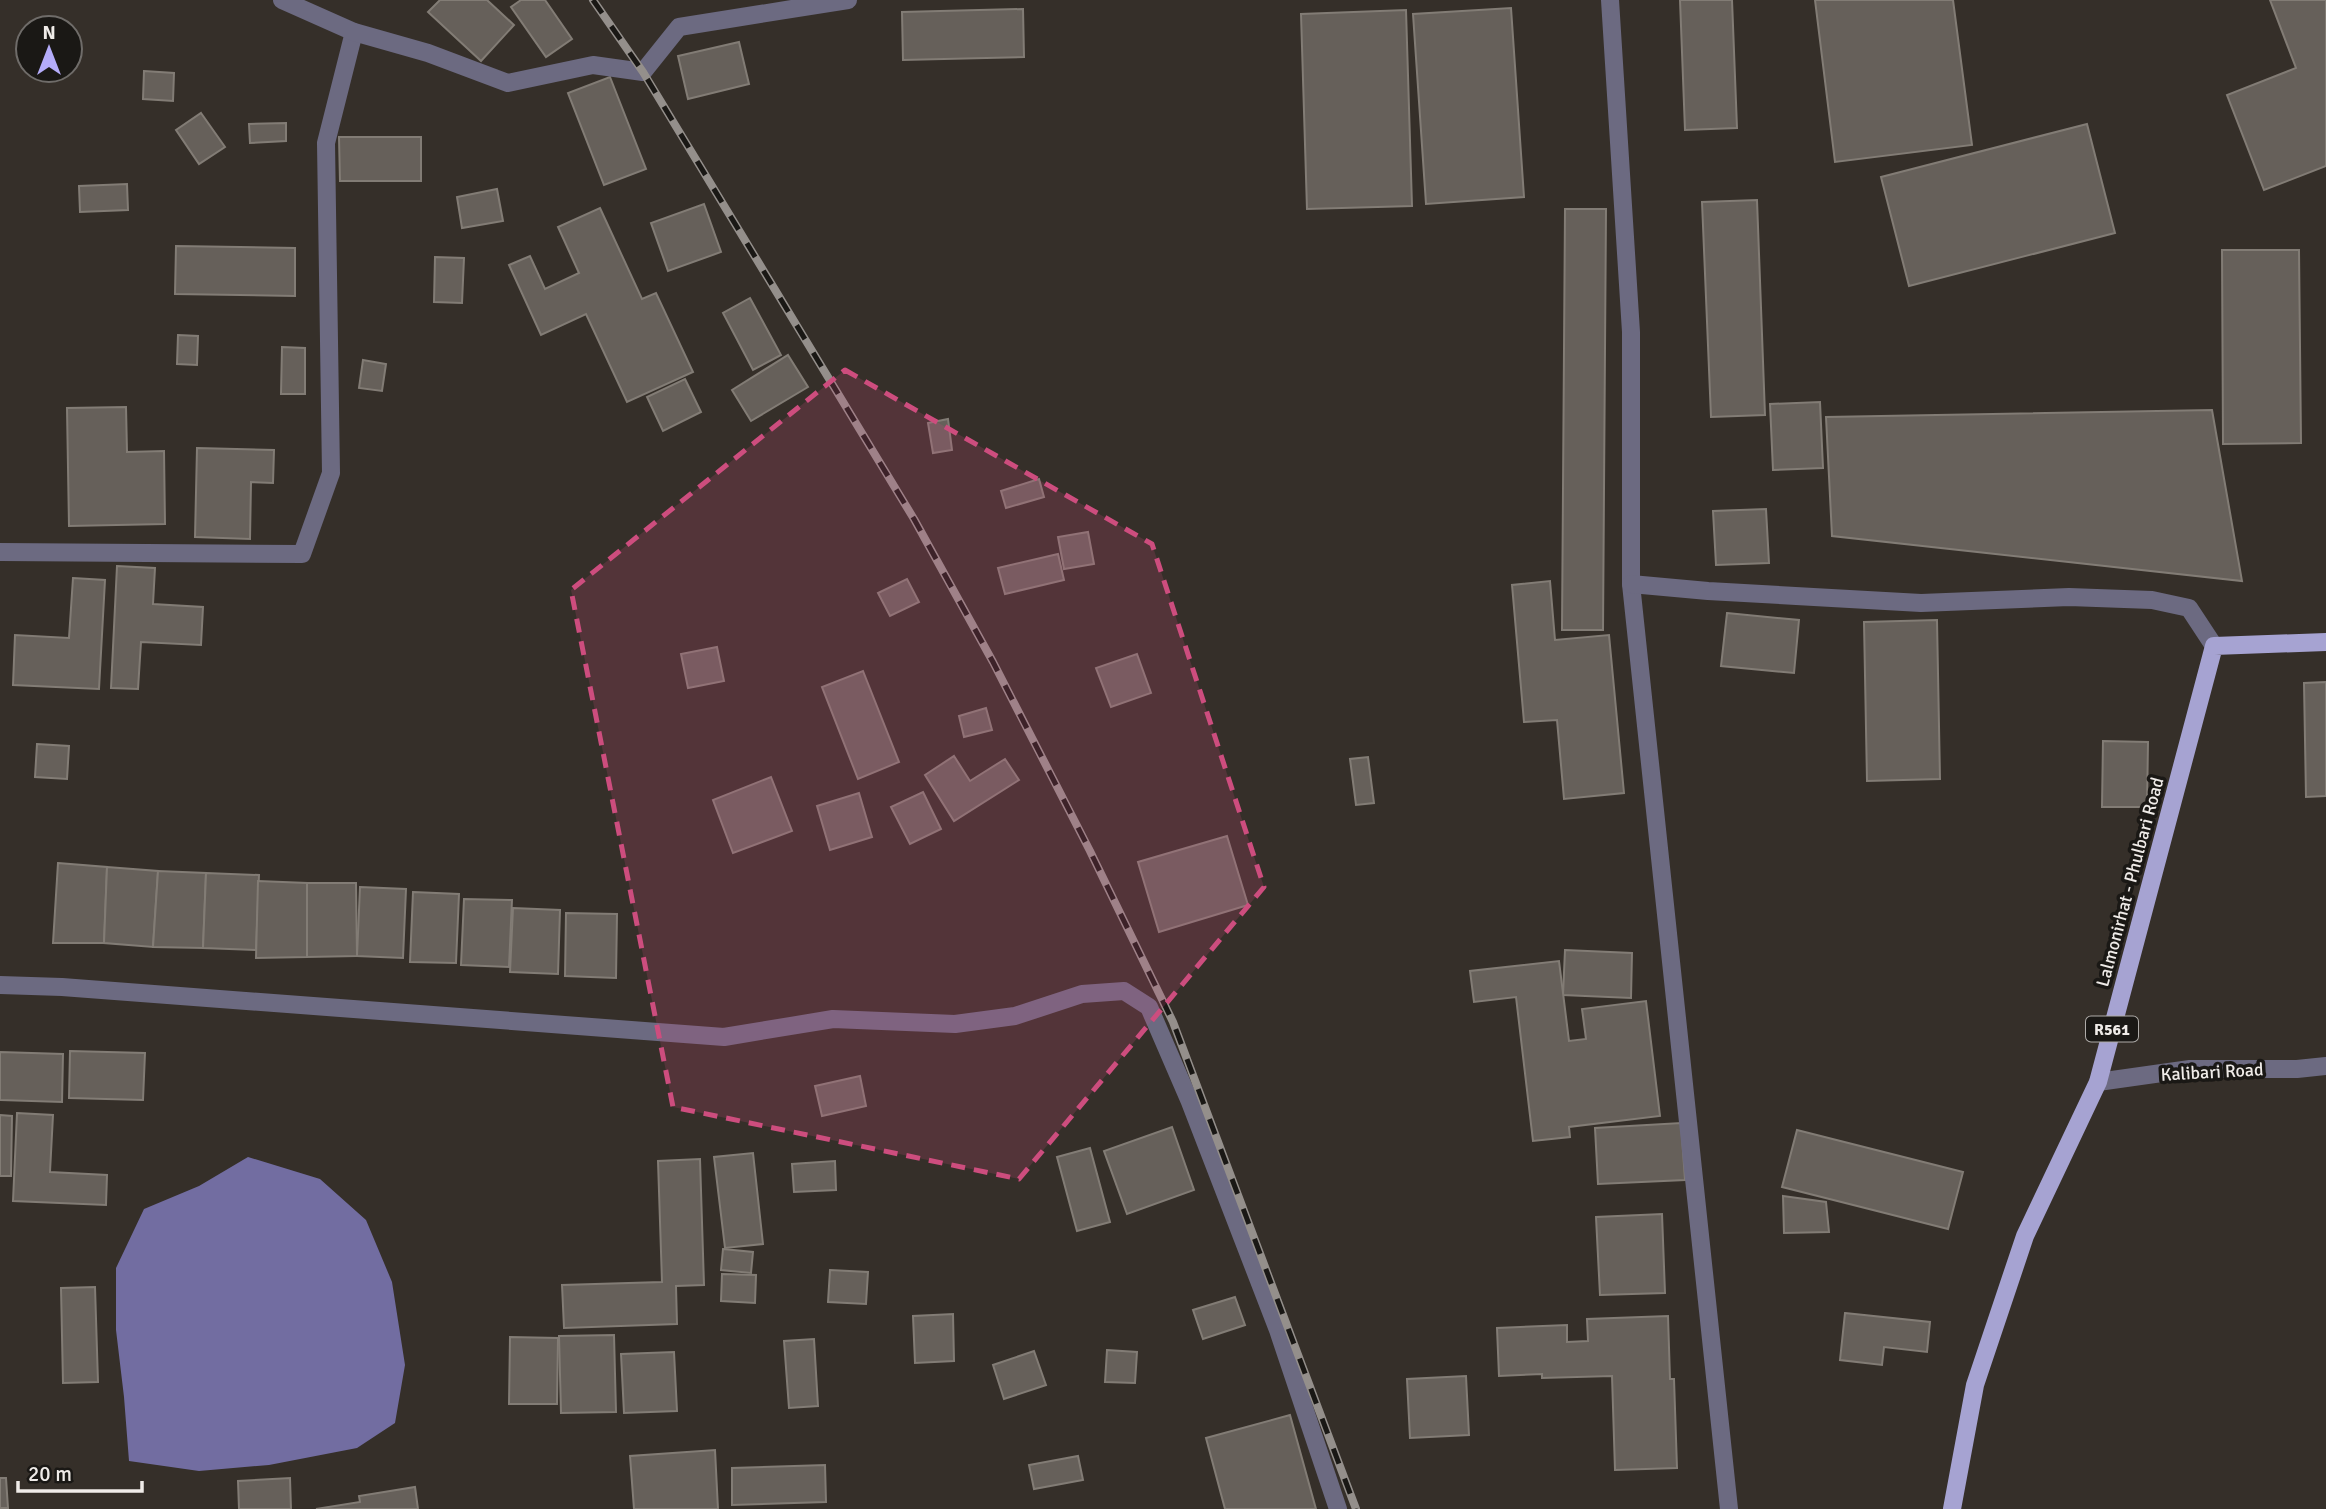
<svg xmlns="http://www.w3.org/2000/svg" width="2326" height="1509" font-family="Signika,sans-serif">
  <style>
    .water { fill: #726da1 }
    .building { fill: #66605a; stroke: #827c75; stroke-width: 2 }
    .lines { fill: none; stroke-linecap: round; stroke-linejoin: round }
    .minor { stroke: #6c6a81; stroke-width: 18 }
    .tertiary { stroke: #6c6a81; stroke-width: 18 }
    .primary { stroke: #a6a3d2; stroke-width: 18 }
    .rail-casing { stroke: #948f8b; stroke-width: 8 }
    .rail { stroke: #1a1815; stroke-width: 5; stroke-dasharray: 16; stroke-linecap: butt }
    .marked { fill: #cd4d7e; fill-opacity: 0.2; stroke: #cd4d7e; stroke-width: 5; stroke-dasharray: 14 9; stroke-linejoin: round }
    .labels { text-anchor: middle; stroke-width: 7; stroke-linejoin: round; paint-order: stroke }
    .shield { fill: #1a1815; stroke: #afaca9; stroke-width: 2 }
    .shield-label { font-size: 16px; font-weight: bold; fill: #efebe8 }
    .street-label { font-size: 18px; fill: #efebe8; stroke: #1a1815 }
  </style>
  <rect width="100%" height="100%" fill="#352f29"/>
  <path class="water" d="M248,1157L320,1179L366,1220L392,1282L405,1365L395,1423L357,1448L269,1465L199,1471L129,1461L124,1397L116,1330V1268L144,1209L199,1186Z"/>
  <g class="building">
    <path d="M440,0H487L514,25L481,61L428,12Z"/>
    <path d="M521,0H545L572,39L546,57L511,7Z"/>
    <path d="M1680,0H1732L1737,128L1685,130Z"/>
    <path d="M1815,0H1953L1972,145L1835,162Z"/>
    <path d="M2270,0H2326V166L2264,190L2227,95L2296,68Z"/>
    <path d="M1511,8L1524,197L1426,204L1413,14Z"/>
    <path d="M1023,9L1024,57L903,60L902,12Z"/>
    <path d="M1406,10L1412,206L1307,209L1301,14Z"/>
    <path d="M739,42L749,84L688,99L678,56Z"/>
    <path d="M144,71L174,73L173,101L143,99Z"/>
    <path d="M610,77L646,169L604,185L568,93Z"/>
    <path d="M201,113L225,147L199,164L176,130Z"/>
    <path d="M286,123V141L250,143L249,124Z"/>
    <path d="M2087,124L2115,233L1909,286L1881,177Z"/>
    <path d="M339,137H421V181H340Z"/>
    <path d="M127,184L128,210L80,212L79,186Z"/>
    <path d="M497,189L503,221L462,228L457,197Z"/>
    <path d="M1757,200L1765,415L1711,417L1702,202Z"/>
    <path d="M704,204L721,252L668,271L651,223Z"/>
    <path d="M600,208L642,299L656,293L693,372L627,402L586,314L541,335L509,265L530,256L545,289L579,273L558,227Z"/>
    <path d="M1565,209H1606L1603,630H1562Z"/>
    <path d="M176,246L295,248V296L175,294Z"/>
    <path d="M2222,250H2299L2301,443L2223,444Z"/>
    <path d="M435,257L464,258L462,303L434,302Z"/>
    <path d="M750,298L781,355L753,370L723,313Z"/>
    <path d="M178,335L198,336L197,365L177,364Z"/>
    <path d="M282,347L305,348V394H281Z"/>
    <path d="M788,355L808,387L751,421L732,390Z"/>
    <path d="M363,360L386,364L382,391L359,388Z"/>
    <path d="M685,379L701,412L663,431L647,397Z"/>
    <path d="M1820,402L1823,468L1773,470L1770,404Z"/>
    <path d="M126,407L127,452L164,451L165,524L69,526L67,408Z"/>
    <path d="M2212,410L2242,581L1832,536L1826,417Z"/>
    <path d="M948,419L952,450L933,453L928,423Z"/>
    <path d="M197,448L274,450L273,483L251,482L250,539L195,537Z"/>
    <path d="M1039,479L1044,497L1006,508L1001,491Z"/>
    <path d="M1766,509L1769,563L1716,565L1713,511Z"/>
    <path d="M1088,532L1094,564L1064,569L1058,537Z"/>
    <path d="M1058,554L1064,580L1005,594L998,568Z"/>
    <path d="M117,566L155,568L153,604L203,607L201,645L141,642L138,689L111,688Z"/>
    <path d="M73,578L105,580L99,689L13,685L15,635L69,638Z"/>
    <path d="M907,579L919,602L890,616L878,593Z"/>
    <path d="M1550,581L1555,640L1609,635L1624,793L1564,799L1557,720L1524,722L1512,585Z"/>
    <path d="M1727,613L1799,620L1794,673L1721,666Z"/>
    <path d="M1937,620L1940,779L1867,781L1864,622Z"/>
    <path d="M717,647L724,681L688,688L681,654Z"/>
    <path d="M1137,654L1151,693L1111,707L1096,668Z"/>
    <path d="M863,671L899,762L858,779L822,687Z"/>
    <path d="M2326,682V796L2306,797L2304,683Z"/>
    <path d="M986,708L992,730L964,737L959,716Z"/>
    <path d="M2103,741L2148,742L2147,807H2102Z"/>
    <path d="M37,744L69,746L67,779L35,777Z"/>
    <path d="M954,756L970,781L1005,759L1019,780L954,821L925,775Z"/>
    <path d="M1368,757L1374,803L1356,805L1350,759Z"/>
    <path d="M771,777L792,831L733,853L713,800Z"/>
    <path d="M923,792L941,829L910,844L891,807Z"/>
    <path d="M859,793L872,837L830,850L817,806Z"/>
    <path d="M1227,836L1248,905L1159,932L1138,862Z"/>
    <path d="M58,863L107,867L104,943H53Z"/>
    <path d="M107,867L158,871L153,947L104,943Z"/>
    <path d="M158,871L206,873L203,948L153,947Z"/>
    <path d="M206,873L259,875L256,950L203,948Z"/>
    <path d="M258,881L307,883V957L256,958Z"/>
    <path d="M307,883H356L357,956L307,957Z"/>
    <path d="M360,887L406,889L403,958L357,956Z"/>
    <path d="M413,892L459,894L456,963L410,962Z"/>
    <path d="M464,899L512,900L509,967L461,965Z"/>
    <path d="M513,908L560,910L558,974L510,972Z"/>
    <path d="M566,913L617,914L616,978L565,976Z"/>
    <path d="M1565,950L1632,953L1631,998L1563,995Z"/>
    <path d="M1559,961L1569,1041L1586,1039L1582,1009L1646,1001L1660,1116L1569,1127L1570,1137L1533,1141L1516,997L1474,1002L1470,971Z"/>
    <path d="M70,1051L145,1053L143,1100L69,1098Z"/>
    <path d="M0,1052L63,1054L62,1102L0,1100Z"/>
    <path d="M860,1076L866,1106L822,1116L815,1086Z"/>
    <path d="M17,1113L53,1115L50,1172L107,1175L106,1205L13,1201Z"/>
    <path d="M0,1115L12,1116L11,1176H0Z"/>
    <path d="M1681,1123L1685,1180L1598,1184L1595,1128Z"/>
    <path d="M1172,1127L1194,1190L1127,1214L1104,1151Z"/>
    <path d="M1797,1130L1963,1172L1948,1229L1782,1187Z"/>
    <path d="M1090,1148L1110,1222L1077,1231L1057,1157Z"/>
    <path d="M753,1153L763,1244L725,1248L714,1157Z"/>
    <path d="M700,1159L704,1285L676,1286L677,1324L564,1328L562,1285L662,1282L658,1161Z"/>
    <path d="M835,1161L836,1190L794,1192L792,1164Z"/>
    <path d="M1783,1196L1826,1202L1829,1232L1784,1233Z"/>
    <path d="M1662,1214L1665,1293L1600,1295L1596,1217Z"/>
    <path d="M723,1249L753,1252L751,1273L721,1270Z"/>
    <path d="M830,1270L868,1272L866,1304L828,1302Z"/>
    <path d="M722,1274L756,1275L755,1303L721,1301Z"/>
    <path d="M95,1287L98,1382L63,1383L61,1288Z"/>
    <path d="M1235,1297L1245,1325L1203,1339L1193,1310Z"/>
    <path d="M1845,1313L1930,1322L1927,1352L1884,1347L1882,1365L1840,1360Z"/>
    <path d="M953,1314L954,1361L915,1363L913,1316Z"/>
    <path d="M1668,1316L1670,1379H1674L1677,1468L1615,1470L1612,1376L1542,1378V1374L1499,1376L1497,1328L1567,1325V1342L1588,1341L1587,1319Z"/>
    <path d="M614,1335L616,1412L561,1413L559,1336Z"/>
    <path d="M510,1337L558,1338L557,1404H509Z"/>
    <path d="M814,1339L818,1406L789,1408L784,1341Z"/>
    <path d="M1107,1350L1137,1352L1135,1383L1105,1382Z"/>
    <path d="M1034,1351L1046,1385L1004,1399L993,1365Z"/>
    <path d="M674,1352L677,1411L624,1413L621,1354Z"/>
    <path d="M1466,1376L1469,1435L1410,1438L1407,1379Z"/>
    <path d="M1290,1415L1316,1509H1225L1206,1438Z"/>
    <path d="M715,1450L718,1509H634L630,1456Z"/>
    <path d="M1078,1456L1083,1480L1034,1489L1029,1465Z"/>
    <path d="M825,1465L826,1502L732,1505V1468Z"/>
    <path d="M0,1478H6L8,1508H0Z"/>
    <path d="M290,1478L291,1509H239L238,1481Z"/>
    <path d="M415,1487L418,1509H316L360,1502L359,1496Z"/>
  </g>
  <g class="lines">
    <g class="minor">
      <path d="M0,552L302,554L331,473L326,143L354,32"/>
      <path d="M0,985L62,987L724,1037L833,1019L955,1024L1015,1016L1082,994L1124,991L1149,1007L1190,1102L1278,1330L1338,1509"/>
    </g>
    <g class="tertiary">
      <path d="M282,0L354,32L428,53L508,83L593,65L643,72L679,27L848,0"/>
      <path d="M1610,0L1631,332V584L1729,1509"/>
      <path d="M1631,584L1708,591L1921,603L2069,597L2152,600L2189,608L2214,646"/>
      <path d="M2098,1082L2190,1069H2297L2326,1066"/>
    </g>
    <path class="primary" d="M1952,1509L1975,1385L2025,1236L2098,1082L2214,646L2326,642"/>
    <g class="rail-casing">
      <path id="rail" d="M593,0L643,72L914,519L993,662L1090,851L1173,1022L1356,1509"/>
    </g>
    <use href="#rail" class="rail"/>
  </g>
  <path class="marked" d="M845,370L1152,544L1264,887L1019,1179L673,1107L571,590Z"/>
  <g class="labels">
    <rect class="shield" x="2086" y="1016.5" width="52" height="25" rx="5"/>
    <g class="shield-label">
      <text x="2112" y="1035">R561</text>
    </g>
    <g class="street-label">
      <text transform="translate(2130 882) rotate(-75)" y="6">Lalmonirhat - Phulbari Road</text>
      <text transform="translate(2212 1072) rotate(-3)" y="6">Kalibari Road</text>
    </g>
  </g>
  <g transform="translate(49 49)"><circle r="33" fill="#1a1815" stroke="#6f6c69" stroke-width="2"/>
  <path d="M0-5L12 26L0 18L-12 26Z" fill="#b4acf9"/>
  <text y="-10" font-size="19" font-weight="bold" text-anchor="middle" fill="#efebe8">N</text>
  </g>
  <path d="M18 1481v10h124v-10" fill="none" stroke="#efebe8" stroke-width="3.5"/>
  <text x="28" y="1481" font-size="21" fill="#efebe8" stroke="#1a1815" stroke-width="5" paint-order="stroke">20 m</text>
</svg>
